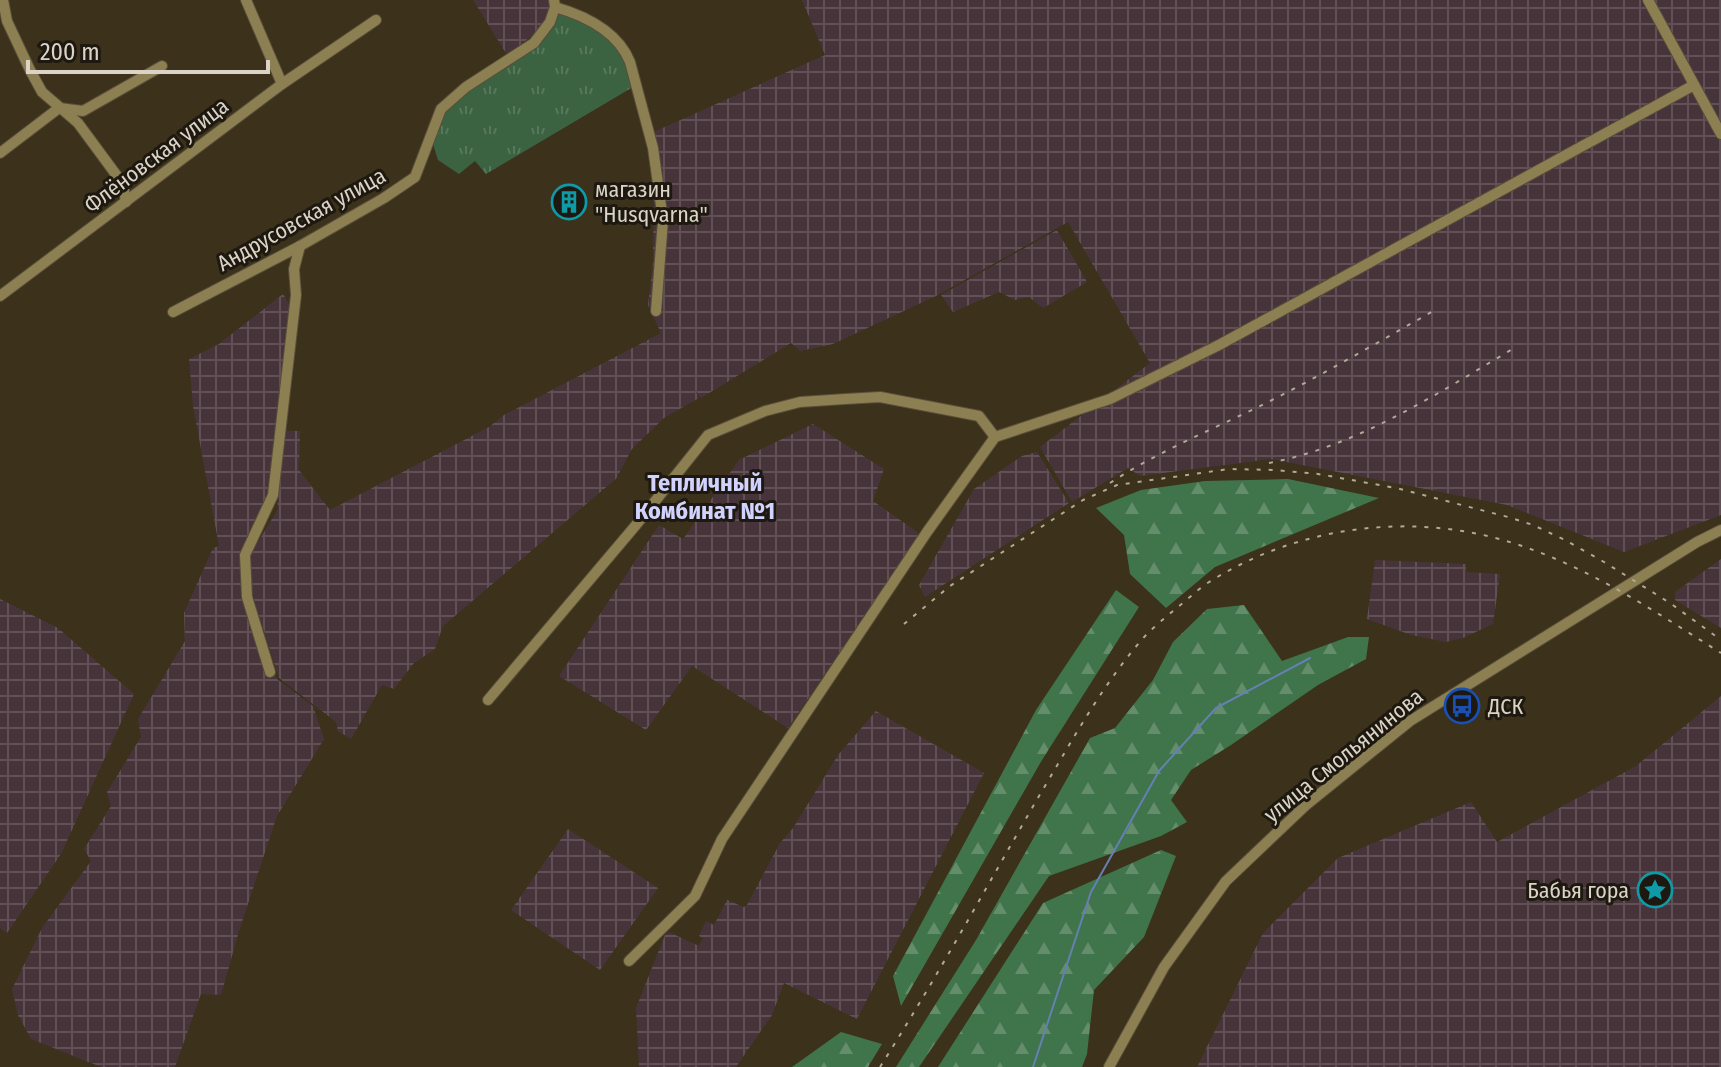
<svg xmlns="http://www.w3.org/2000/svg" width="1721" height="1067" font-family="'Fira Sans Condensed',sans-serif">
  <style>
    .industrial { fill: url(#industrial-grid) }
    .grass { fill: url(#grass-tufts) }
    .forest { fill: url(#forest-firs) }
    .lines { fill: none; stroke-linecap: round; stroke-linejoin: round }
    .stream { stroke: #6480b4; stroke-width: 2 }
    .minor-casing { stroke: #584e3a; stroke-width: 12 }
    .minor { stroke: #8c7f51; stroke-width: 10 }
    .rail { stroke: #b1a999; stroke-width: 2; stroke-dasharray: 4 8; stroke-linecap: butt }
    .labels { text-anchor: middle; stroke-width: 6; stroke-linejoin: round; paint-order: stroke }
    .street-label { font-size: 22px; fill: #dad3c6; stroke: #1e1910 }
    .poi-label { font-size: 22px; fill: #dad3c6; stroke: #1e1910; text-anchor: start }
    .neighbourhood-label { font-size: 24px; font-weight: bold; fill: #d1d3fe; stroke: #1e1910 }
  </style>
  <defs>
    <pattern id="industrial-grid" width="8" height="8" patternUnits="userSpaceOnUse" patternTransform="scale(2)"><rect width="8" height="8" fill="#47343b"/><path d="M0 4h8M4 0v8" fill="none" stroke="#615056"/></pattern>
    <pattern id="grass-tufts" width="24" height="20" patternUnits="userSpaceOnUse" patternTransform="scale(2)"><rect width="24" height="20" fill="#3b6342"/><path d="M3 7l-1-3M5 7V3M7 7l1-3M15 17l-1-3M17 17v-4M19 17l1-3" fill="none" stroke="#57785c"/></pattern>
    <pattern id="forest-firs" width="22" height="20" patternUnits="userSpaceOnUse" patternTransform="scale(2)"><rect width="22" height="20" fill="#40744a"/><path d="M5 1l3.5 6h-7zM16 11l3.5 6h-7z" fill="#648d6b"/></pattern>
  </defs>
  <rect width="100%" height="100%" fill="#3c311b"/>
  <g class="industrial">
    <path d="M473,0H548L550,7L542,28L507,55Z"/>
    <path d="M802,0H1721V515L1624,552L1507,505L1271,459L1140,476L1128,468L1072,502L1040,447L1150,363L1068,222L936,296L833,344L800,351L791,343L701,398L695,390L699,398L664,418L632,449L616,479L611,483L443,626L435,649L414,663L394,689L382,685L351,739L338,731L336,722L279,678L253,596L250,555L278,509L277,496L249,556L251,597L277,679L313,706L324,739L277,816L239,931L221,995L201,994L175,1067H101L31,1039L18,1015L12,989L42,928L91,861L84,849L111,806L107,792L141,737L138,719L185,641L184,613L213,548L219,546L193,406L189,359L219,344L283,294L298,318L285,431H300L299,470L330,510L489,427L504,415L661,333L648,305L653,262L654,178L647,135L825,55Z"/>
    <path d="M1057,230L1087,282L1043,308L1029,297L1015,300L999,292L953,312L941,295Z"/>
    <path d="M813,424L884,469L873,501L920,534L788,728L692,666L646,730L559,676L659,525L683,539L739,460Z"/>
    <path d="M1037,452L1069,503L925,597L919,585L974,489L1022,456Z"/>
    <path d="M1721,559V628L1675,600V592Z"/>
    <path d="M1375,560L1466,564V572L1500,574L1493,624L1463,638L1446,642L1411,635L1367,619Z"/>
    <path d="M0,599L58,628L134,694L61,854L7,933L0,928Z"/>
    <path d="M1721,696V1067H1197L1263,933L1338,858L1471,802L1497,842L1636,766Z"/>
    <path d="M876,711L984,773L857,1019L784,983L772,1015L736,1067H639L636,1008L665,935L669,932L699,946L703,938L699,936L706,921L714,925L727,900L744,907L747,905L780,843L793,828L838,755Z"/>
    <path d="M568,829L658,888L600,970L511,910Z"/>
  </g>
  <path class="grass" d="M559,12C580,18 614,34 623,55C627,65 630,77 633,87L486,174L475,161L459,174L438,160L433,144L445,112L468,91L536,47Z"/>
  <g class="forest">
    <path d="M1288,479L1379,498L1215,567L1166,608L1130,574L1124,535L1096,508L1141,490L1205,481Z"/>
    <path d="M1116,590L1139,607L1042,760L901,1006L893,976L1036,710Z"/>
    <path d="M1244,605L1282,661L1348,637H1369L1366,659L1318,685L1231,745L1191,770L1171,800L1187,822L1161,836L1049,876L919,1067H896L976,940L1090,738L1115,728L1153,680L1173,642L1207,609Z"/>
    <path d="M1161,850L1176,856L1144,937L1094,990L1087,1054L1082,1067H938L1043,903Z"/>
    <path d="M841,1032L882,1044L868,1067H792Z"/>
  </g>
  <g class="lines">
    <path class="stream" d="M1033,1067L1091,892L1159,771L1216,708L1310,658"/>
    <g class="minor-casing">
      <g id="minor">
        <path d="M3,0L7,21L30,70L42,92L78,123L123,184L126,202"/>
        <path d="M246,0L282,84"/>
        <path d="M1648,0L1721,134"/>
        <path d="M555,7C586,16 618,32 630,62L653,148L663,220L656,311"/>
        <path d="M0,153L59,108L83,111L162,66"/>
        <path d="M0,296L282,84L376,20"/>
        <path d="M173,312L300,246L384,198L415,177L441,109L466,87L534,43L550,22L555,7L554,0"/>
        <path d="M270,672L247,597L245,555L273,495L296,295L294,269L300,246"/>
        <path d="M488,700L636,525L708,435L765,411L800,402L845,399L880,397L979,416L995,437"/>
        <path d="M629,961L695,896L722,839L927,532L995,437L1110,399L1219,345L1694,85"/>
        <path d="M1109,1067L1164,967L1226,881L1306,805L1410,721L1697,542L1721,530"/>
      </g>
    </g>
    <use href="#minor" class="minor"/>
    <g class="rail">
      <path d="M1269,463C1358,446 1438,393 1516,347"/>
      <path d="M1110,483C1162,449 1219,427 1274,399C1329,371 1382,340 1435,310"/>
      <path d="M904,624L950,586L1083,500L1117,485L1229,469L1275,470L1318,474L1396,488L1508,517L1533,525L1565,540L1604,562L1670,603L1721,640"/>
      <path d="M880,1067C936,979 987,886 1039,796C1072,741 1103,683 1146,635C1156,625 1167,616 1178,607C1187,600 1196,591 1206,584C1298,525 1415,510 1519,545C1592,569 1657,613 1721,653"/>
    </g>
  </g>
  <defs>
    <g id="building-ring" transform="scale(1.8)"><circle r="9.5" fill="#1e1910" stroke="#0f9aa8" stroke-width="1.5"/><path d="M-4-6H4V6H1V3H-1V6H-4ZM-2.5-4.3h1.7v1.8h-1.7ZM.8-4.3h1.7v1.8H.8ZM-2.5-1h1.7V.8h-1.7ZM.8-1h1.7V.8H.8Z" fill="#0f9aa8"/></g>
    <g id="bus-ring" transform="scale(1.8)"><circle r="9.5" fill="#1e1910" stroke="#1a4fb4" stroke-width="1.5"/><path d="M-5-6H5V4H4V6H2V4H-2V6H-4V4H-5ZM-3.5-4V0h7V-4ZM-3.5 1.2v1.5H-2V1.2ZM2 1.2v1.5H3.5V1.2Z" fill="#1a4fb4"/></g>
    <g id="sight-ring" transform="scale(1.8)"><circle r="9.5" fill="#1e1910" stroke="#0f9aa8" stroke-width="1.5"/><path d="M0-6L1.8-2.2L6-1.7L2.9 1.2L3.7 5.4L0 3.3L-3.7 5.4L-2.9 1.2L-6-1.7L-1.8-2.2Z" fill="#0f9aa8"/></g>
  </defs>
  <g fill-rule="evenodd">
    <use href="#building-ring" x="569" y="202"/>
    <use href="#bus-ring" x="1462" y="706"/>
    <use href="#sight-ring" x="1655" y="890"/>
  </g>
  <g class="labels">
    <g class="street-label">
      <text transform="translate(156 155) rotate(-37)" y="8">Флёновская улица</text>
      <text transform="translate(301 219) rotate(-29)" y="8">Андрусовская улица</text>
      <text transform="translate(1343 755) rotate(-39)" y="8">улица Смольянинова</text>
    </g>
    <g class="poi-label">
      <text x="595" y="197">магазин<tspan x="595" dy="25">"Husqvarna"</tspan></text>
      <text x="1488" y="714">ДСК</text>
      <text x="1629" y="898" text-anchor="end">Бабья гора</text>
    </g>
    <g class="neighbourhood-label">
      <text x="705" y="491">Тепличный<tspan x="705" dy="28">Комбинат №1</tspan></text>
    </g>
  </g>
  <path d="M28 60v12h240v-12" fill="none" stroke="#dad3c6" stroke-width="4"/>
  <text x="40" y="60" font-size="24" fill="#dad3c6" stroke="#1e1910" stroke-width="6" paint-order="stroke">200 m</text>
</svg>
